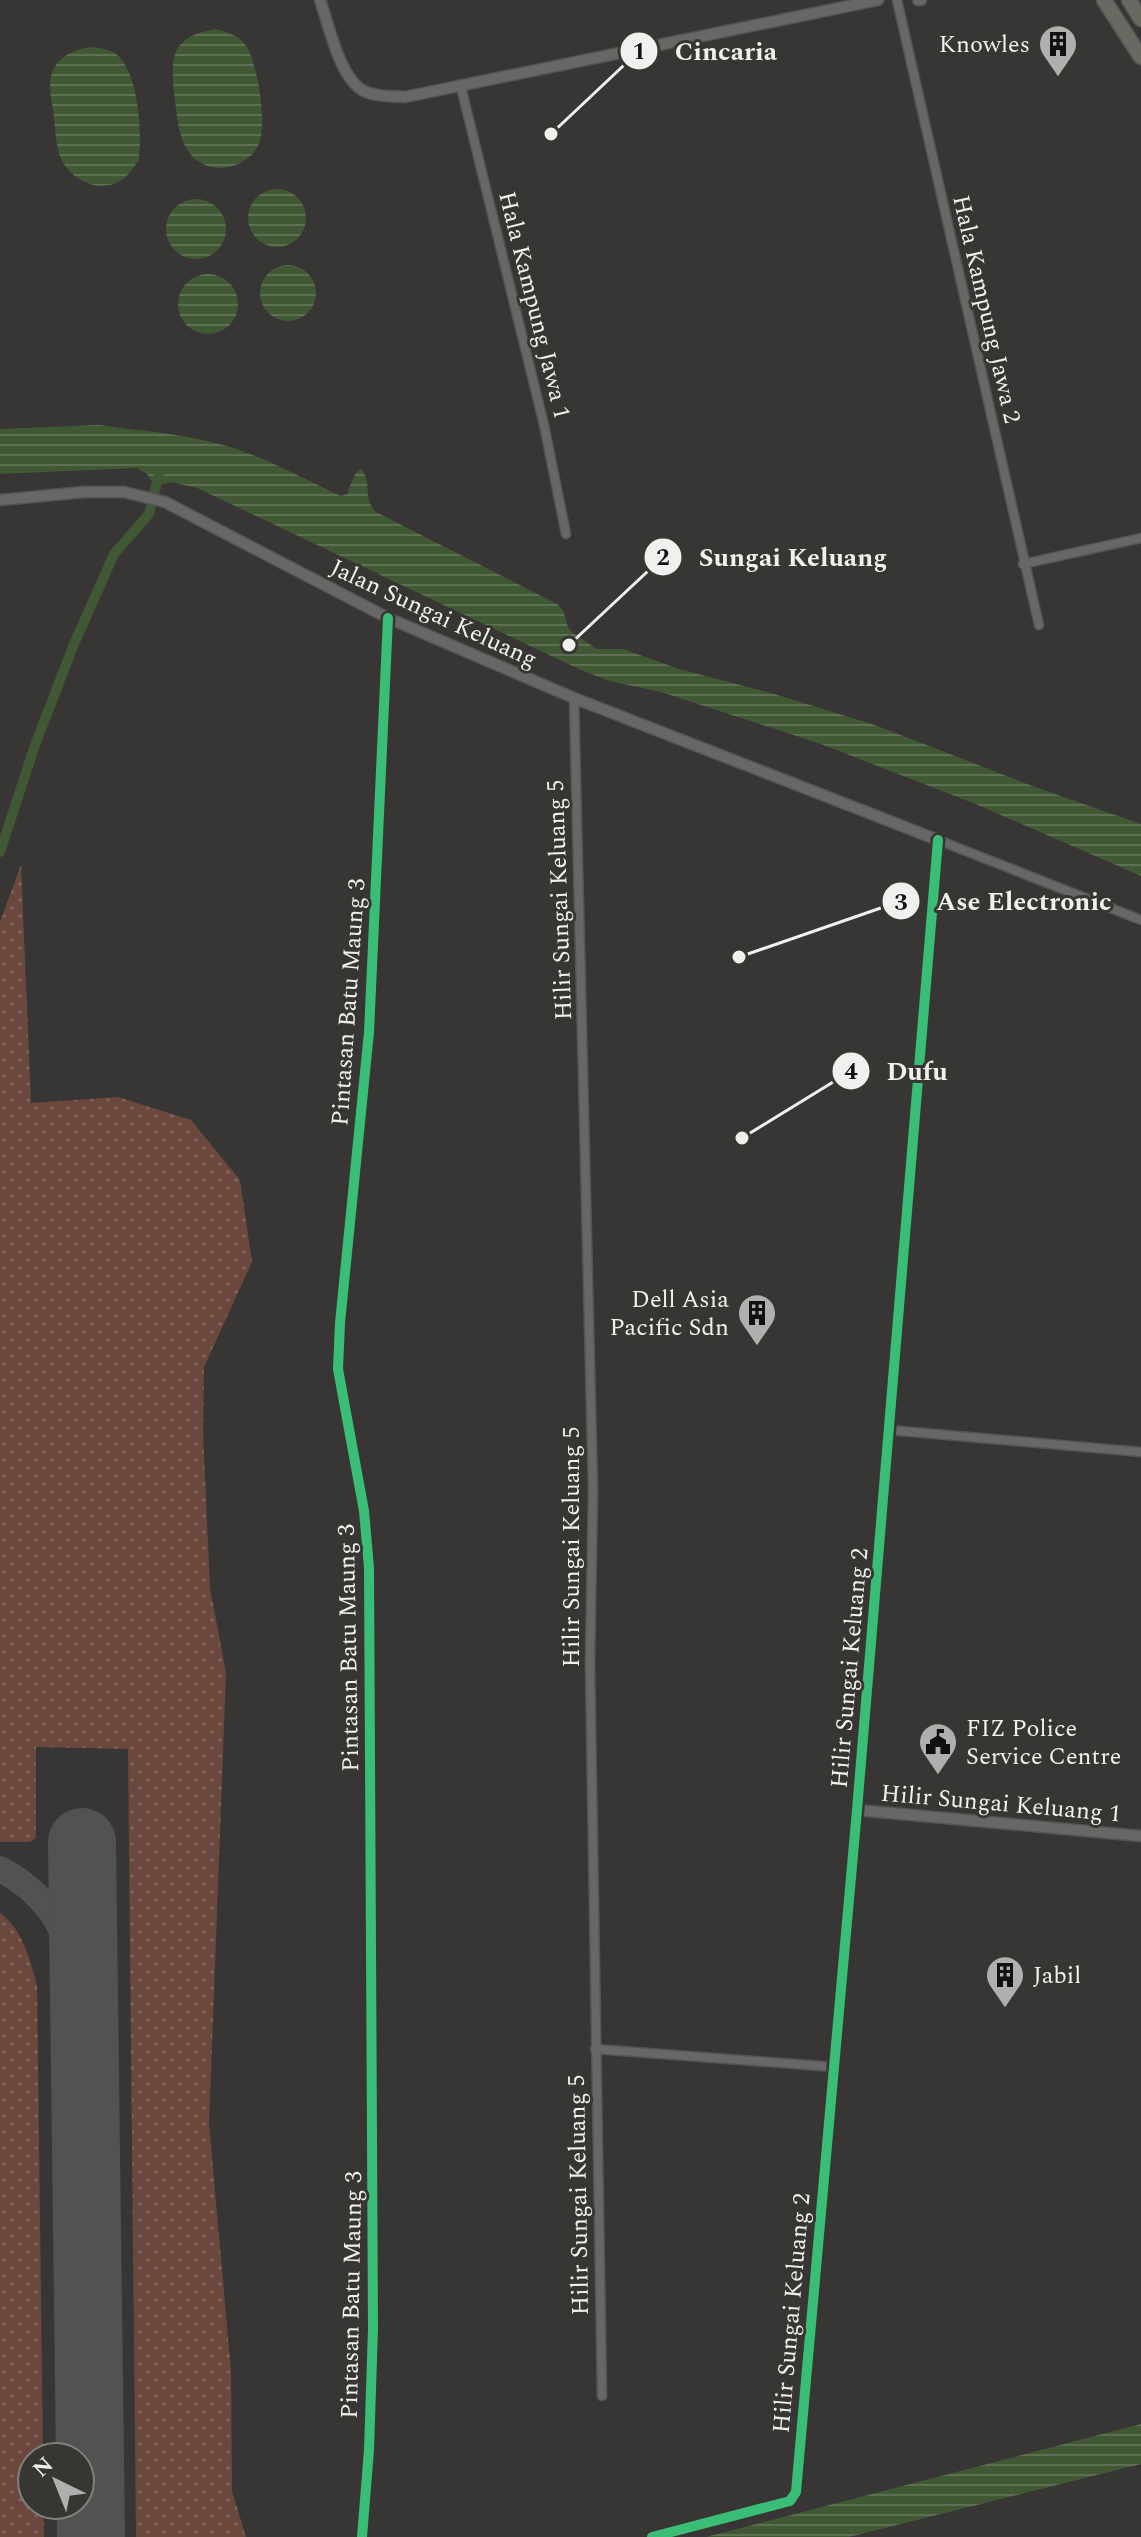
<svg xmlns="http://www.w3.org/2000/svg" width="1141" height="2537" font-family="Spectral,serif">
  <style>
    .grass { fill: url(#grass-dots) }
    .water { fill: url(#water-rules) }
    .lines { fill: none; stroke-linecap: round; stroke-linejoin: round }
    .canal { stroke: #415835; stroke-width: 10 }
    .taxiway { stroke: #535251; stroke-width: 26 }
    .runway { stroke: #535251; stroke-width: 68 }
    .minor-casing { stroke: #555453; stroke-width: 11 }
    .tertiary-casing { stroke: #555453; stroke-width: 13 }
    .trunk-casing { stroke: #555453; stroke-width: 17 }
    .minor { stroke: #676765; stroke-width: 8 }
    .tertiary { stroke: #676765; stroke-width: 10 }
    .trunk { stroke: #696861; stroke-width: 14 }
    .cycleway-casing { stroke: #383633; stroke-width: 15 }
    .cycleway { stroke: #3abd76; stroke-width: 10 }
    .labels { text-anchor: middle; stroke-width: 6; stroke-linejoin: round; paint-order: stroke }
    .poi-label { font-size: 24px; fill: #f1f0ee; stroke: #383633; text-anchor: end }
    .street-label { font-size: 24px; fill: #f1f0ee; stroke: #383633 }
    .leader { fill: none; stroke: #f1f0ee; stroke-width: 3 }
    .callout-dot { fill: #f1f0ee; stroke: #383633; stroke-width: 3 }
    .mark-label { font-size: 24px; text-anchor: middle; font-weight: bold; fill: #111 }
    .callout-label { font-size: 26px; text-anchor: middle; font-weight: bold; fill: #f1f0ee; stroke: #383633; stroke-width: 6; stroke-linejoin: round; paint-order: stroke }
  </style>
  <defs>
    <pattern id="grass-dots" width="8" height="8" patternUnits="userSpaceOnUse" patternTransform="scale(2)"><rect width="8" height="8" fill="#6b483e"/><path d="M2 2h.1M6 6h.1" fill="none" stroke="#81635a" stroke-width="1.8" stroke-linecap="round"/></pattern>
    <pattern id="water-rules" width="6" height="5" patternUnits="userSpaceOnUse" patternTransform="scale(2)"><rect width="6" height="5" fill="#415835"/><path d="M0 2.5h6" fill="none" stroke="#5d7053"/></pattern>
  </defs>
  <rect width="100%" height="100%" fill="#373634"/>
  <g class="grass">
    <path d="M21,865L31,1103L118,1097L191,1120L240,1180L252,1262L204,1367L203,1433L210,1588L226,1673L209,2124L231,2371L232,2491L246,2537H136L128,1749L36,1747V1838L30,1842H0V922Z"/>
    <path d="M0,1913C23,1930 30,1959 37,1985L43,2457H32V2505H43L44,2537H0Z"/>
  </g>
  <g class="water">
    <path d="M216,29C225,32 236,34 243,42C258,57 269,131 257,148C241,173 202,176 186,148C178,133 177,116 175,100C170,60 169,36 216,29Z"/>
    <path d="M91,47C100,48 109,49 116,54C139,72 142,133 139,160C133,168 127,178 118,182C95,194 65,176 59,153C55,139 55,124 53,110C51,98 48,84 52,73C59,55 74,50 91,47Z"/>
    <circle cx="277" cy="218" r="29"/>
    <circle cx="196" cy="229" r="30"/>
    <circle cx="288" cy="293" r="28"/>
    <circle cx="208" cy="304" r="30"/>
    <path d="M99,425C142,431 186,434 227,446C267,458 304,479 341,496L347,494L355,474L361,469C373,482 362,499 376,512L557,604L563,610L568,627L573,633L597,649H623L679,669L771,693L875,725L1035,787L1141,824V876L978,805L821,744L661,692L610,681L583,671L197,488L171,482L155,486L147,474L137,468L0,474V429Z"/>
    <path d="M1141,2424V2464L849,2537H706Z"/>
  </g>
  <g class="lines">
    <path class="canal" d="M0,852L35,745L74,644L114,554L149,514L159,474"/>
    <path class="taxiway" d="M0,1869C57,1899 71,1942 84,2001"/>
    <path class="runway" d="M82,1842L91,2537"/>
    <g class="minor-casing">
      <g id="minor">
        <path d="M897,0L1039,625"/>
        <path d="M461,87L544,425L566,534"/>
        <path d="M1023,564L1141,538"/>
        <path d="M574,698L593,1490L590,1663L602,2396"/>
        <path d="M938,840L1141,920"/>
        <path d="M889,1430L1141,1452"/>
        <path d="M595,2049L834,2067"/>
        <path d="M652,2537L786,2502L795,2495L857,1810"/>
      </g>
    </g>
    <g class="tertiary-casing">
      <g id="tertiary">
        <path d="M320,0C329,25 339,76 362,90C375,97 391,96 405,97L878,0"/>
        <path d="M918,0H921"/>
        <path d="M0,500L84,492H124L165,502L388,618L574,698L938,840L857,1810L1141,1836"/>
        <path d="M362,2537L369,2450L373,2329L369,1568L364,1511L338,1369L340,1323L369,1032L388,618"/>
      </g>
    </g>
    <g class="trunk-casing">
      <g id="trunk">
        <path d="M1104,0L1141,57"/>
        <path d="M1129,0L1141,19"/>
      </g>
    </g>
    <use href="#minor" class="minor"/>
    <use href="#tertiary" class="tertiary"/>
    <use href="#trunk" class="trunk"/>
    <g class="cycleway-casing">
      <g id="cycleway">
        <path d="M362,2537L369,2450L373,2329L369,1568L364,1511L338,1369L340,1323L369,1032L388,618"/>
        <path d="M652,2537L790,2501L796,2492L857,1810L938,840"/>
      </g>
    </g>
    <use href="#cycleway" class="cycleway"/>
  </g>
  <defs>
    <g id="building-pin" transform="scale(2)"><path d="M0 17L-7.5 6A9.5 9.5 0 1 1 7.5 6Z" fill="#b0afad" stroke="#383633"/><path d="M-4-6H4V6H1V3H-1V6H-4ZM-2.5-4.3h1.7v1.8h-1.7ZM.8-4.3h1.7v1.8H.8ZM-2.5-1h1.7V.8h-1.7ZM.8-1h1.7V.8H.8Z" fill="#111"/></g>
    <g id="civic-pin" transform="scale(2)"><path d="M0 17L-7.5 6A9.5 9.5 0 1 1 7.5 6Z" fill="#b0afad" stroke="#383633"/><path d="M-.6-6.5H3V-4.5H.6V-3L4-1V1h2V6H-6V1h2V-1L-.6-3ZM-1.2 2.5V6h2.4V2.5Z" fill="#111"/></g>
  </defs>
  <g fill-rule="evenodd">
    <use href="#building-pin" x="1058" y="44"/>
    <use href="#building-pin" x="757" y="1313"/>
    <use href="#civic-pin" x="938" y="1742"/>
    <use href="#building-pin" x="1005" y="1975"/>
  </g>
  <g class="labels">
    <g class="poi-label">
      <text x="1030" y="52">Knowles</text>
      <text x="729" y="1307">Dell Asia<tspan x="729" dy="28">Pacific Sdn</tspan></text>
      <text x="966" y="1736" text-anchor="start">FIZ Police<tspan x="966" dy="28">Service Centre</tspan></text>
      <text x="1033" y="1983" text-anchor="start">Jabil</text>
    </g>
    <g class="street-label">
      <text transform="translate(535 305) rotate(76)" y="8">Hala Kampung Jawa 1</text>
      <text transform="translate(987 309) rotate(77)" y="8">Hala Kampung Jawa 2</text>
      <text transform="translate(434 613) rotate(25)" y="8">Jalan Sungai Keluang</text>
      <text transform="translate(559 900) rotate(-92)" y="8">Hilir Sungai Keluang 5</text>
      <text transform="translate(348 1002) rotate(-86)" y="8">Pintasan Batu Maung 3</text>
      <text transform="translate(571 1547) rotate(-90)" y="8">Hilir Sungai Keluang 5</text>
      <text transform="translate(348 1648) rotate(-91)" y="8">Pintasan Batu Maung 3</text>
      <text transform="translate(849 1668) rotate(-85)" y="8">Hilir Sungai Keluang 2</text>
      <text transform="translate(1001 1803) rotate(5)" y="8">Hilir Sungai Keluang 1</text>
      <text transform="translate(578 2195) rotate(-91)" y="8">Hilir Sungai Keluang 5</text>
      <text transform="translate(351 2295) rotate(-89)" y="8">Pintasan Batu Maung 3</text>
      <text transform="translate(791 2313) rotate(-85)" y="8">Hilir Sungai Keluang 2</text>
    </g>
  </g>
  <path class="leader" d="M551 134L639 51M569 645L663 557M739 957L901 901M742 1138L851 1071"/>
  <g class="callout-dot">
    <circle cx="551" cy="134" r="8"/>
    <circle cx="569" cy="645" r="8"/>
    <circle cx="739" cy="957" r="8"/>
    <circle cx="742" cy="1138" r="8"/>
    <circle cx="639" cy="51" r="20"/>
    <circle cx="663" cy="557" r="20"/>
    <circle cx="901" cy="901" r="20"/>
    <circle cx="851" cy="1071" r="20"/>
  </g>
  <g class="mark-label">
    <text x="639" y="59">1</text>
    <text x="663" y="565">2</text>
    <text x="901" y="910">3</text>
    <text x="851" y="1079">4</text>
  </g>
  <g class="callout-label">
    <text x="726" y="60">Cincaria</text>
    <text x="793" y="566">Sungai Keluang</text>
    <text x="1024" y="910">Ase Electronic</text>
    <text x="917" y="1080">Dufu</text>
  </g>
  <g transform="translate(56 2481) rotate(317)"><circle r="38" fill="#383633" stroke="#82807e" stroke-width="2"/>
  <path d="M0-6L14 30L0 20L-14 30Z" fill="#b0afad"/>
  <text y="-12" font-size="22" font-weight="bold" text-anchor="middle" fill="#f1f0ee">N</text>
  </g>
</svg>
